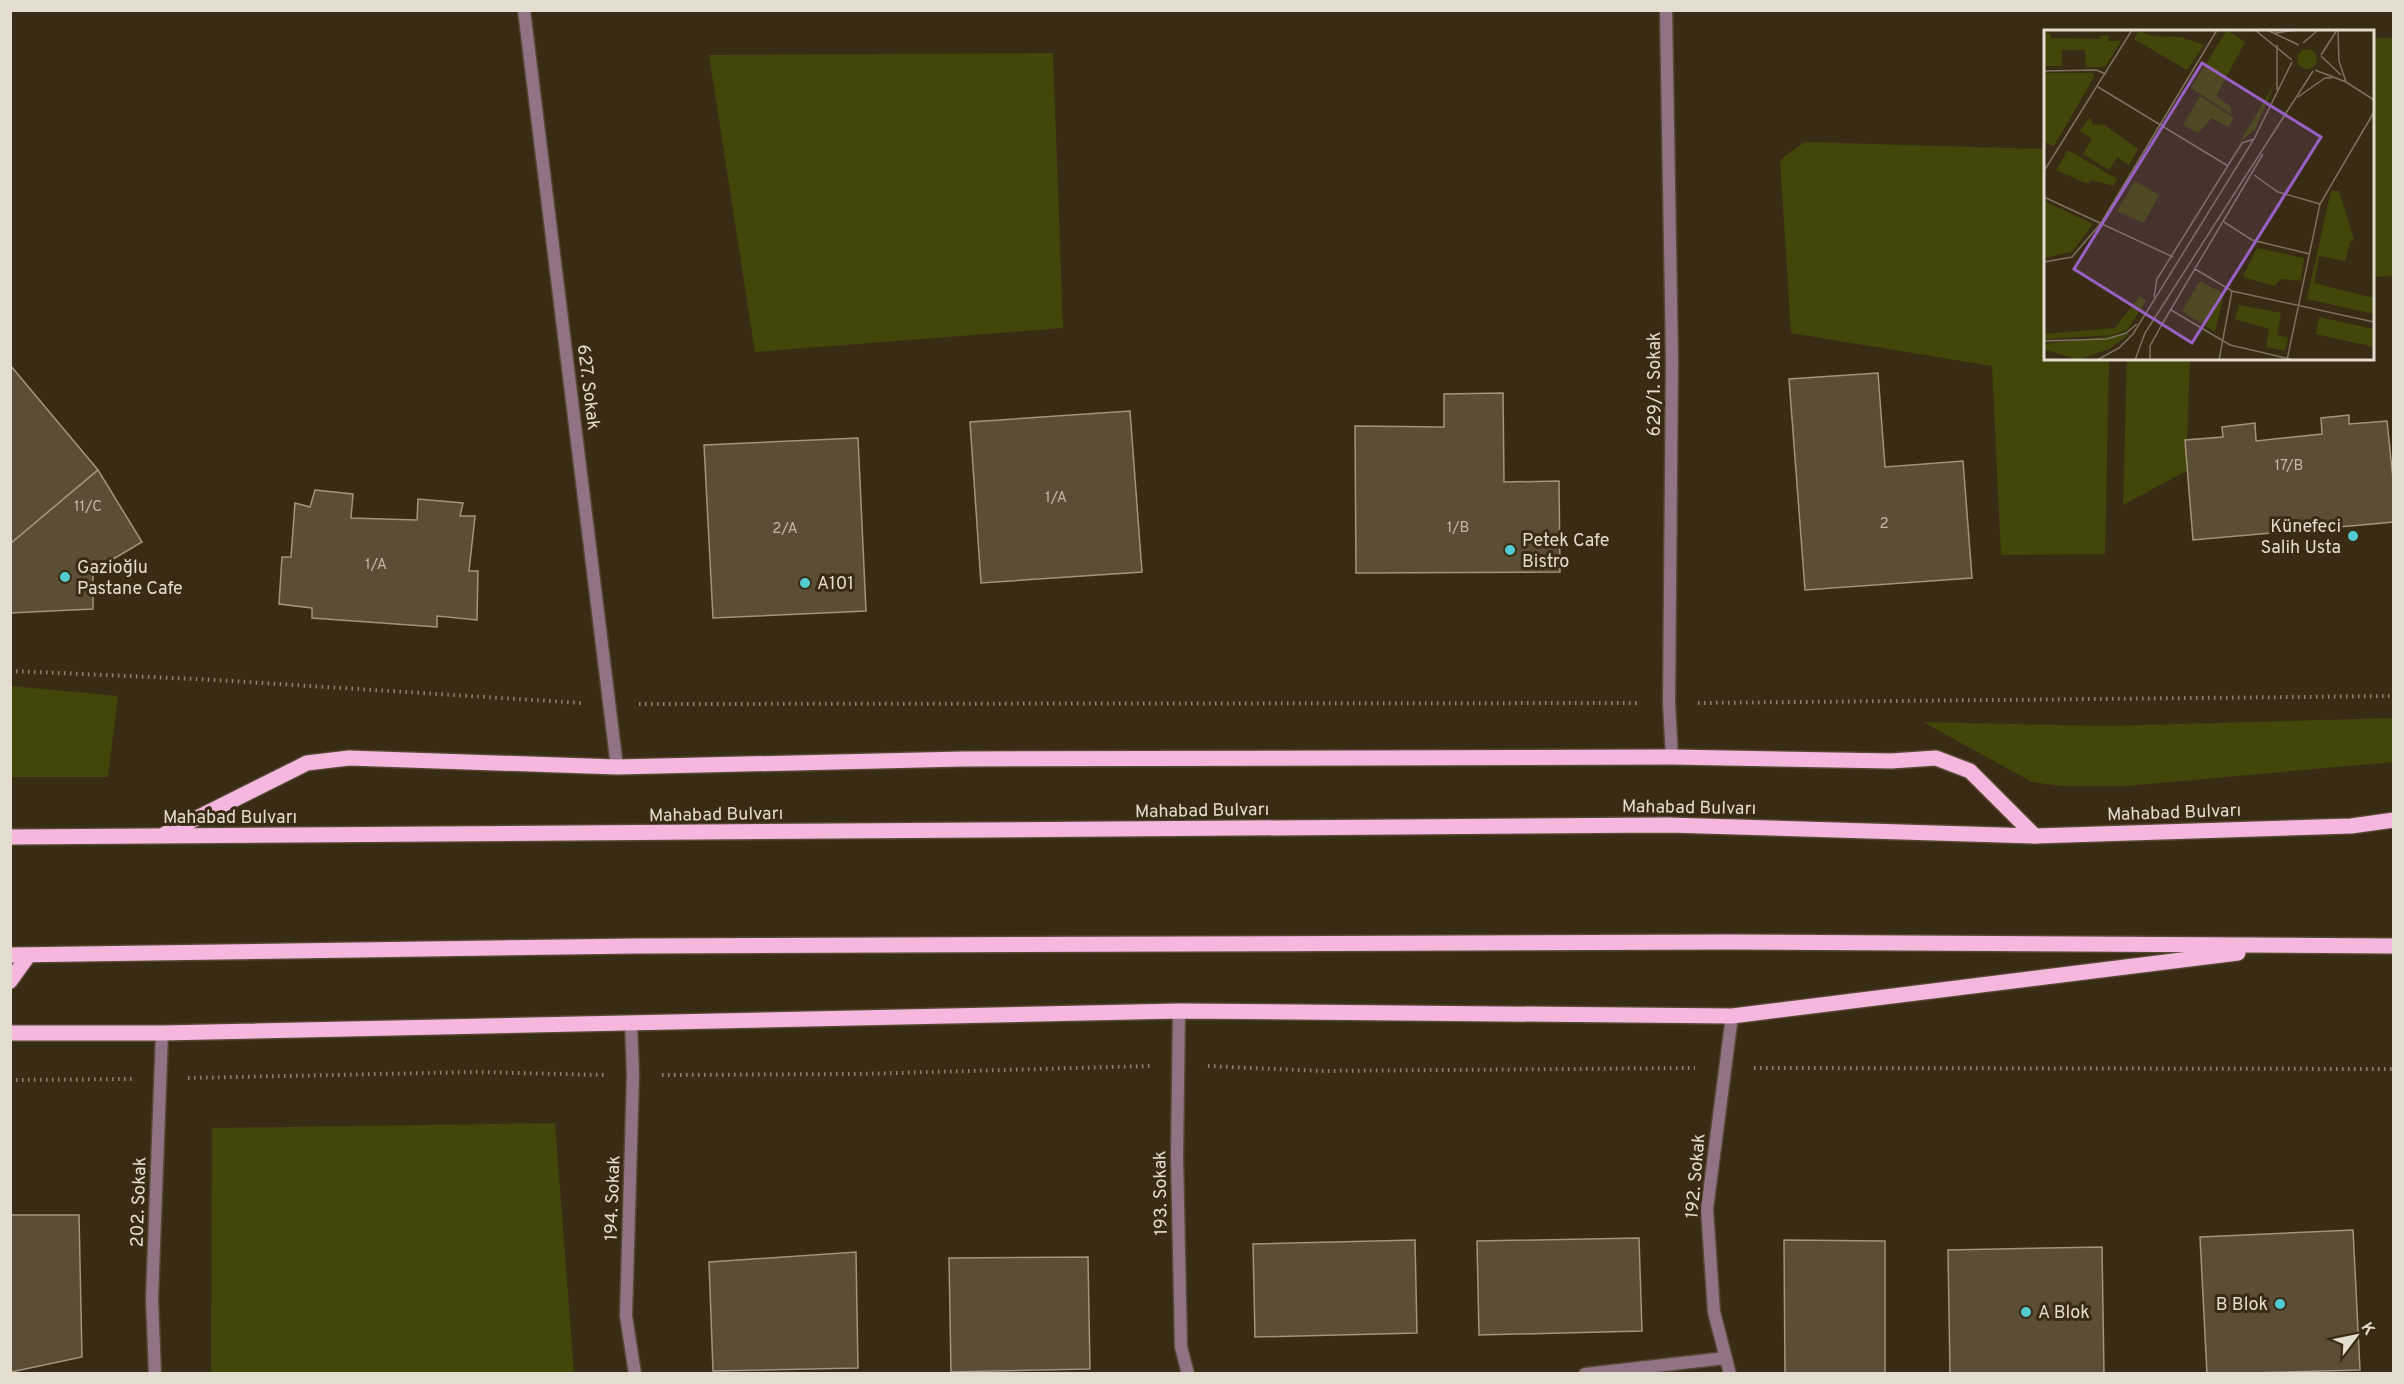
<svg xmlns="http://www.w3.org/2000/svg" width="2404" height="1384" font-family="Overpass,sans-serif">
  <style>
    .green { fill: #424709 }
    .building { fill: #5b4e36; stroke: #a3947a; stroke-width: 1.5 }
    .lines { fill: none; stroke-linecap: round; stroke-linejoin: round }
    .lane-casing { stroke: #544833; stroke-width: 15 }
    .street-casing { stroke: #544833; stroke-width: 15 }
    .primary-casing { stroke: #544833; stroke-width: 18 }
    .path { stroke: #8d8370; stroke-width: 4; stroke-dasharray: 1.5 4.5; stroke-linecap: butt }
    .lane { stroke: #927386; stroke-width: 12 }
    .street { stroke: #927386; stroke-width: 12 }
    .primary { stroke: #f6b7de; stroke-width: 15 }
    .poi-dot { fill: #52ccd0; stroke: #392c15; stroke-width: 2 }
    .labels { text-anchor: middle; stroke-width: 6; stroke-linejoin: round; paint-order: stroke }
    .number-label { font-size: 15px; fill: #c2b8a8 }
    .street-label { font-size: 18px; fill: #e4dcce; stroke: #392c15 }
    .poi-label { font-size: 18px; fill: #e4dcce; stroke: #392c15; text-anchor: start }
    .inset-road { fill: none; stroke: #7d725f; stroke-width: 1.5 }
    .view { fill: #9a61c4; fill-opacity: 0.15; stroke: #9a61c4; stroke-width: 3 }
    .inset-edge { fill: none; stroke: #e4dcce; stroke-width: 3 }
  </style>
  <rect width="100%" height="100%" fill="#392c15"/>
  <g class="green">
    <path d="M2373,38H2393L2394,276L2373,277Z"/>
    <path d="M1053,53L1063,328L755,352L709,55Z"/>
    <path d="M1805,142L2045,149L2046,358L2109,359L2105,554L2001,555L1992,366L1791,333L1780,160Z"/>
    <path d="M2127,359H2190L2186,471L2123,505Z"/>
    <path d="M11,686L118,696L108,777H11Z"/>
    <path d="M2393,718V762L2126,786H2060L2032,782L1923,722L2105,726Z"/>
    <path d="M555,1123L574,1373H211L212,1128Z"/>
  </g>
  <g class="building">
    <path d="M10,365L98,470L10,544Z"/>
    <path d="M1878,373L1885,467L1963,461L1972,578L1805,590L1789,379Z"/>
    <path d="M1503,393L1504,482L1559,481L1560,572L1356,573L1355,426L1444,427V394Z"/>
    <path d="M1130,411L1142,572L981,583L970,422Z"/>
    <path d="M2349,415V424L2387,421L2394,489V522L2193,540L2185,440L2223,437L2222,427L2255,423L2256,441L2322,434L2321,418Z"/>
    <path d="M858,438L866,611L713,618L704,445Z"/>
    <path d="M98,470L142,542L93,571V609L10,613V544Z"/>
    <path d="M315,490L353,494L351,518L417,520L418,499L463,503L460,516H475L469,571H478L477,620L437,616V627L312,618V608L279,604L282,557H291L295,503L310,507Z"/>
    <path d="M10,1215H79L82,1357L11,1372Z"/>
    <path d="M2353,1230L2360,1370L2207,1374L2200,1237Z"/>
    <path d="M1639,1238L1642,1331L1479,1335L1477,1241Z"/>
    <path d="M1415,1240L1417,1333L1255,1337L1253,1244Z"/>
    <path d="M1784,1240L1885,1241V1374H1785Z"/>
    <path d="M2102,1247L2104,1374H1950L1948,1250Z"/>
    <path d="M856,1252L858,1368L713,1371L709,1262Z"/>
    <path d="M1088,1257L1090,1369L951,1372L949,1258Z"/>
  </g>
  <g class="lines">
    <g class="lane-casing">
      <path id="lane" d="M1585,1374L1726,1358"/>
    </g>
    <g class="street-casing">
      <g id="street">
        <path d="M524,10L617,767"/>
        <path d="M1666,10L1672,360L1669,703L1672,757"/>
        <path d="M1179,1011L1177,1156L1181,1347L1188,1374"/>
        <path d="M631,1023L633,1075L626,1316L635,1374"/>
        <path d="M155,1374L152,1299L162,1033"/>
        <path d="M1730,1374L1714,1312L1707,1209L1732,1016"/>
      </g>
    </g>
    <g class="primary-casing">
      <g id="primary">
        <path d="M165,834L307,763L349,758L617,767L963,759L1672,757L1891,761L1936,758L1970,771L2035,836"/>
        <path d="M10,837L1668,825L2035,836L2351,826L2394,820"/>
        <path d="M10,955L636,946L1728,942L2394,946"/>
        <path d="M10,981L28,956"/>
        <path d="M10,1033H162L1179,1011L1732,1016L2238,953"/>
      </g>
    </g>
    <g class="path">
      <path d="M10,671L198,679L581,703"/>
      <path d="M1698,703L2394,696"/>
      <path d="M639,704L1640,703"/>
      <path d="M1208,1066L1320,1071L1695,1068"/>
      <path d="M1754,1068L2394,1069"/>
      <path d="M662,1075L857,1074L1150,1066"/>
      <path d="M188,1078L476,1072L604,1075"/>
      <path d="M10,1080L133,1079"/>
    </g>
    <use href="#lane" class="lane"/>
    <use href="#street" class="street"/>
    <use href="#primary" class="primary"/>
  </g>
  <g class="poi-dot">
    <circle cx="2353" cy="536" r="6"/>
    <circle cx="1510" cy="550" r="6"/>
    <circle cx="65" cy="577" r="6"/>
    <circle cx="805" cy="583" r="6"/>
    <circle cx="2280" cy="1304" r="6"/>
    <circle cx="2026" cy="1312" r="6"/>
  </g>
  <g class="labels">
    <g class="number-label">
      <text x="2289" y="470">17/B</text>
      <text x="1056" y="502">1/A</text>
      <text x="88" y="511">11/C</text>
      <text x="1884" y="528">2</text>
      <text x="1458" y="532">1/B</text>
      <text x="785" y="533">2/A</text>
      <text x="376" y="569">1/A</text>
    </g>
    <g class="street-label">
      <text transform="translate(1654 384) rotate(-90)" y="6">629/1. Sokak</text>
      <text transform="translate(589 387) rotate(83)" y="6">627. Sokak</text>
      <text transform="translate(1689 807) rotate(1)" y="6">Mahabad Bulvarı</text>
      <text transform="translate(1202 810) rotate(-1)" y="6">Mahabad Bulvarı</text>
      <text transform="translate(2174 812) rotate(-2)" y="6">Mahabad Bulvarı</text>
      <text transform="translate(716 814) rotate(-1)" y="6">Mahabad Bulvarı</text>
      <text x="230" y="823">Mahabad Bulvarı</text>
      <text transform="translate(1695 1176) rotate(-85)" y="6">192. Sokak</text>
      <text transform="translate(1160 1193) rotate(-91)" y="6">193. Sokak</text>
      <text transform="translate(612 1198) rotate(-88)" y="6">194. Sokak</text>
      <text transform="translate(138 1202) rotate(-88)" y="6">202. Sokak</text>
    </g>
    <g class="poi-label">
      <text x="2341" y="532" text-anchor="end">Künefeci<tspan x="2341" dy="21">Salih Usta</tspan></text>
      <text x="1522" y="546">Petek Cafe<tspan x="1522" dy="21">Bistro</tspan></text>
      <text x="77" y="573">Gazioğlu<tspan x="77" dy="21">Pastane Cafe</tspan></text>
      <text x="817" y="589">A101</text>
      <text x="2268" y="1310" text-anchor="end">B Blok</text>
      <text x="2038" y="1318">A Blok</text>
    </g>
  </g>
  <g transform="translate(2044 30)">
    <rect width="330" height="330" fill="#392c15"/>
    <path d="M183,0L201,12L172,66L187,77V84L147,58ZM95,1L108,6L137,7L160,15L143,40L90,9ZM0,3H6L7,8L56,9V6L65,5L64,11H77L61,37H42L41,20H18V36H0ZM253 29a10 10 0 1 1 20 0a10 10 0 1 1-20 0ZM0,43H48L50,47L10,116L0,112ZM232,51L211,99L195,113L205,97ZM156,66L190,88L184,97L168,88L154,103L139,95ZM46,87L49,95L59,94L94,119L85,135L73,127L65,140L39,124L48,109L36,101ZM24,120L73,149L69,156L47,150L44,154L12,140ZM91,151L115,165L100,193L73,181ZM287,161H295L310,209L306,212L301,231L275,226L270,253L330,268V284L263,269ZM0,171L49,194L28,222L0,228ZM213,218L260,228L257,251L237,249L230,256L202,248L199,246ZM156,251L180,264L171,302L138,281ZM96,266L102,271L83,300L69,305L0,309V304L71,298ZM195,275L237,283L233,305L244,308L241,321L222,317L225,299L191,289ZM275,287L330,299V317L272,304ZM85,304L65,319L34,330L0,319V314Z" fill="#424709"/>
    <path class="inset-road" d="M211,0L248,30M223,0L255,15M294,0L295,31L302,52M231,3L254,0M259,13L274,0M233,15V60M277,25L293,0M277,26L297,45M271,40L302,52L330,70M0,41L52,40L62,44M54,57L184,136M254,67L281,48H288M0,141L88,0M210,145L234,162L276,174M0,167L129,227M180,192L208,210L266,224M0,232L28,227L57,193L173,0M151,239L188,261L330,292M110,267L113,249L198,113L210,109M127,280L186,315L250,330M117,296L219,124M0,311L63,309L82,303L93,294M53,330L75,318L89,304L210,109L248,32M91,330L101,303L269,41M106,330V316L117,296M175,330L188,261M243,330L276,174L330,82"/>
    <path class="view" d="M158,33L277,107L148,313L30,239Z"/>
    <rect width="330" height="330" class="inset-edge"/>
  </g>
  <rect width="2404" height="1384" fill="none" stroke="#e4dcce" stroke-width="24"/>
  <g transform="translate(2356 1336) rotate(58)" stroke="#392c15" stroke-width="4.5" paint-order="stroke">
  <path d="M0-4.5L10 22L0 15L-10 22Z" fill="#e4dcce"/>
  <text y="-9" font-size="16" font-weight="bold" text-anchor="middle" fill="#e4dcce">K</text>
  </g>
</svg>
